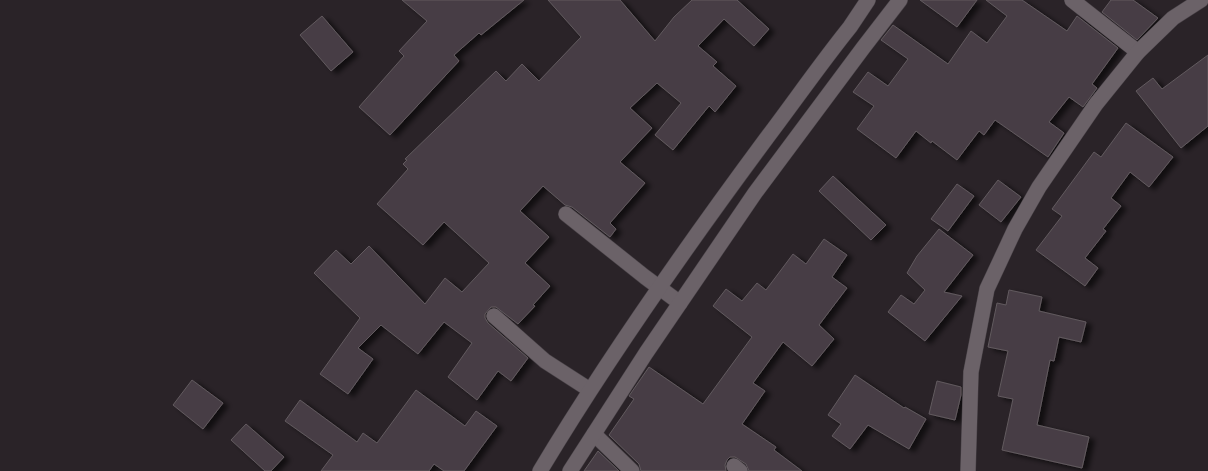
<svg xmlns="http://www.w3.org/2000/svg" width="1208" height="471" font-family="'DM Sans',sans-serif">
  <style>
    .building { fill: #463e44; stroke: #625a5f; filter: url(#shadow) }
    .lines { fill: none; stroke-linecap: round; stroke-linejoin: round }
    .minor-casing { stroke: #474146; stroke-width: 16 }
    .secondary-casing { stroke: #474146; stroke-width: 16 }
    .minor { stroke: #6b6268; stroke-width: 15 }
    .secondary { stroke: #6b6268; stroke-width: 15 }
  </style>
  <defs>
    <filter id="shadow"><feDropShadow dx="5.5" dy="3" stdDeviation="2.5" flood-color="#0009"/></filter>
  </defs>
  <rect width="100%" height="100%" fill="#2a2328"/>
  <g class="building">
    <path d="M402,0H524L481,35L479,33L454,55L459,61L390,135L359,107L404,56L399,51L427,21Z"/>
    <path d="M548,0H620L655,41L674,17L692,0H737L769,29L754,46L724,19L698,46L717,62L713,66L736,86L715,112L709,106L673,150L655,135L681,103L657,83L630,108L652,128L620,162L645,183L610,223L616,229L610,237L572,207L565,205L543,186L520,211L549,237L525,263L550,286L533,305L535,306L518,324L496,307H491L485,314V318L488,323L528,358L511,381L498,371L477,400L448,377L472,343L444,322L418,354L381,325L358,348L373,359L348,394L320,374L360,318L314,273L336,250L351,264L369,246L425,304L445,278L462,292L489,263L444,222L423,245L377,204L408,169L403,164L407,160L405,159L496,71L506,81L522,64L539,81L581,37Z"/>
    <path d="M920,0H977L957,27Z"/>
    <path d="M986,0H1022L1067,31L1077,16L1118,48L1092,84L1097,88L1083,107L1069,97L1049,122L1064,133L1048,157L995,120L984,135L979,131L957,160L932,141L931,143L916,131L896,158L857,129L874,106L853,92L868,72L888,86L908,59L881,40L893,25L948,64L971,31L987,43L1007,16Z"/>
    <path d="M1111,0H1133L1158,18L1137,40L1102,12Z"/>
    <path d="M322,16L353,52L331,71L300,35Z"/>
    <path d="M1208,55V126L1181,148L1136,91L1153,78L1162,89Z"/>
    <path d="M1126,123L1173,157L1149,187L1130,172L1111,198L1121,206L1103,229L1106,231L1085,258L1098,268L1085,286L1036,250L1062,216L1052,209L1094,152L1101,157Z"/>
    <path d="M833,176L886,225L871,240L819,191Z"/>
    <path d="M998,180L1021,197L1001,222L979,205Z"/>
    <path d="M957,184L974,196L948,231L931,219Z"/>
    <path d="M939,229L973,255L944,292L962,296L925,341L888,312L901,295L914,304L925,290L907,273L917,256Z"/>
    <path d="M824,239L847,255L832,277L847,288L819,325L834,339L812,366L783,342L753,383L765,391L742,424L776,447L774,450L802,471H749L746,464L735,457H730L727,460L725,465L726,471H641L639,464L609,435L634,399L629,396L649,367L703,404L752,337L713,306L726,289L742,301L757,283L766,290L793,254L806,264Z"/>
    <path d="M1009,290L1042,297L1039,311L1086,322L1081,342L1059,337L1054,361L1050,360L1037,425L1089,437L1082,468L1002,450L1013,399L998,396L1008,351L988,347L997,303L1006,305Z"/>
    <path d="M855,375L904,408L905,407L926,419L909,449L868,425L850,449L832,436L841,424L828,415Z"/>
    <path d="M192,380L223,403L203,429L173,405Z"/>
    <path d="M937,381L961,387V395L955,420L929,414Z"/>
    <path d="M416,390L465,426L476,411L497,426L464,471H444L434,464L429,471H321L333,455L285,421L300,400L357,442L363,433L377,443Z"/>
    <path d="M246,424L284,457L271,471H265L231,440Z"/>
    <path d="M598,451L619,471H584Z"/>
  </g>
  <g class="lines">
    <g class="minor-casing">
      <g id="minor">
        <path d="M1072,0L1138,52"/>
        <path d="M566,214L645,277L680,303"/>
        <path d="M494,316L545,361L590,390"/>
        <path d="M594,434L632,471"/>
        <path d="M734,466L740,471"/>
        <path d="M968,471L971,372L987,289L1015,229L1039,187L1096,104L1138,52L1173,18L1201,0"/>
      </g>
    </g>
    <g class="secondary-casing">
      <g id="secondary">
        <path d="M540,471C609,356 686,247 766,139C794,102 821,63 850,27L868,0"/>
        <path d="M570,471L646,353L755,193L863,48L900,0"/>
      </g>
    </g>
    <use href="#minor" class="minor"/>
    <use href="#secondary" class="secondary"/>
  </g>
</svg>
